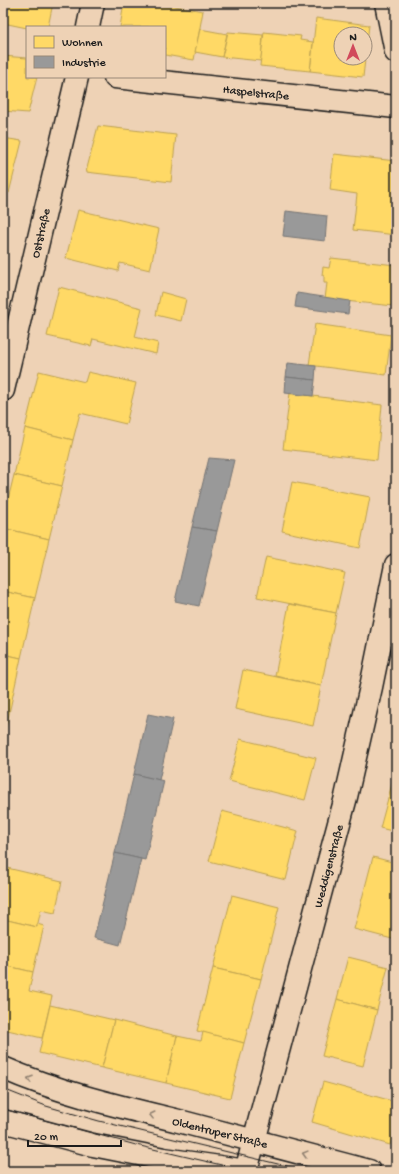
<svg xmlns="http://www.w3.org/2000/svg" width="399" height="1174" font-family="'Gochi Hand',sans-serif">
  <style>
    .homes { fill: #ffd966; stroke: #bba050; fill-rule: evenodd }
    .industry { fill: #999; stroke: #747474 }
    .lines { fill: none; stroke-linecap: round; stroke-linejoin: round }
    .street-casing { stroke: #1c1c1c; stroke-width: 25 }
    .secondary-casing { stroke: #1c1c1c; stroke-width: 25 }
    .street { stroke: #eed2b5; stroke-width: 22 }
    .secondary { stroke: #eed2b5; stroke-width: 22 }
    .tram { stroke: #1c1c1c; stroke-width: 1 }
    .oneway { stroke: #908070 }
    .labels { text-anchor: middle; stroke-width: 4; stroke-linejoin: round; paint-order: stroke }
    .street-label { font-size: 12px; fill: #1c1c1c; stroke: #eed2b5 }
  </style>
  <rect width="100%" height="100%" fill="#eed2b5"/>
  <filter id="ink" filterUnits="userSpaceOnUse"><feTurbulence type="fractalNoise" baseFrequency=".025" numOctaves="2"/><feDisplacementMap in="SourceGraphic" scale="8" xChannelSelector="R" yChannelSelector="G"/><feConvolveMatrix kernelMatrix="1 2 1 2 8 2 1 2 1" color-interpolation-filters="sRGB"/></filter>
  <g filter="url(#ink)">
    <g class="homes">
      <path d="M3,3H53L48,27H27V28L3,23Z"/>
      <path d="M124,3H158L203,11L194,60L165,55V27H120Z"/>
      <path d="M316,18L369,25L363,77L310,71ZM341,34H365V58H341Z"/>
      <path d="M200,29L227,34L222,57L195,52Z"/>
      <path d="M228,32L263,35L261,61L222,57Z"/>
      <path d="M264,32L301,36L300,40L313,42L310,71L260,66Z"/>
      <path d="M3,56L27,58V77H37L28,113L3,111Z"/>
      <path d="M98,126L176,135L171,182L86,172Z"/>
      <path d="M3,138L22,141L9,193L3,192Z"/>
      <path d="M334,154L396,161V235L353,230L357,194L330,190Z"/>
      <path d="M78,210L159,229L150,270L120,263L118,271L66,258Z"/>
      <path d="M331,258L396,265V287L394,306L325,299L327,283H324V276L322,275L323,267L329,268Z"/>
      <path d="M59,287L142,308L135,337L158,343L156,354L93,339L91,346L47,336Z"/>
      <path d="M161,292L186,299L181,321L156,315Z"/>
      <path d="M315,324L391,335L386,375L309,365Z"/>
      <path d="M39,371L85,382L88,372L136,383L126,424L80,413L73,440L25,428Z"/>
      <path d="M290,393L382,405L377,460L283,449Z"/>
      <path d="M25,428L73,440L62,486L14,475Z"/>
      <path d="M14,475L62,486L49,539L3,528V520Z"/>
      <path d="M292,482L370,497L360,548L282,531Z"/>
      <path d="M3,528L49,539L35,598L3,591Z"/>
      <path d="M266,557L345,573L336,613L257,597Z"/>
      <path d="M3,591L35,598L21,658L3,654Z"/>
      <path d="M289,604L336,613L321,686L275,676Z"/>
      <path d="M3,654L21,658L7,723L3,722Z"/>
      <path d="M243,670L321,686L313,726L235,709Z"/>
      <path d="M3,722L7,723L3,739Z"/>
      <path d="M240,739L316,758L305,800L229,781Z"/>
      <path d="M393,780H396V832L380,828Z"/>
      <path d="M222,811L298,831L286,880L209,861Z"/>
      <path d="M373,857L396,863V940L354,929Z"/>
      <path d="M3,867L62,881L55,913L41,910L37,927L3,919Z"/>
      <path d="M232,895L279,907L261,979L213,968Z"/>
      <path d="M3,919L37,927V924L44,926L33,972L3,965Z"/>
      <path d="M348,957L388,967L377,1010L337,999Z"/>
      <path d="M3,965L33,972L29,991L52,996L42,1038L3,1029Z"/>
      <path d="M213,968L261,979L244,1043L197,1031Z"/>
      <path d="M337,999L377,1010L363,1066L322,1056Z"/>
      <path d="M50,1005L114,1020L102,1068L39,1053Z"/>
      <path d="M114,1020L177,1036L166,1083L102,1068Z"/>
      <path d="M203,1032L244,1043L230,1098L166,1083L177,1036L201,1041Z"/>
      <path d="M323,1082L396,1102V1122L390,1145L312,1122Z"/>
    </g>
    <g class="industry">
      <path d="M286,211L327,216L325,241L283,236Z"/>
      <path d="M297,293L350,301L348,314L295,307Z"/>
      <path d="M288,363L316,366L315,380L286,377Z"/>
      <path d="M286,377L315,380L313,396L285,393Z"/>
      <path d="M209,458L234,460L217,531L192,527Z"/>
      <path d="M192,527L217,531L199,606L175,601Z"/>
      <path d="M148,714L173,719L159,780L134,774Z"/>
      <path d="M134,774L164,781L145,860L115,853Z"/>
      <path d="M115,853L141,859L120,945L94,938Z"/>
    </g>
    <g class="lines">
      <g class="street-casing">
        <g id="street">
          <path d="M386,3L396,52"/>
          <path d="M115,77L396,107"/>
          <path d="M246,1171L346,797L371,687L396,565"/>
        </g>
      </g>
      <g class="secondary-casing">
        <g id="secondary">
          <path d="M88,27L93,3"/>
          <path d="M3,390L77,77"/>
          <path d="M3,1068C57,1092 117,1106 175,1120C240,1137 305,1154 369,1171"/>
          <path d="M3,1121L93,1145L164,1159L247,1171"/>
        </g>
      </g>
      <use href="#street" class="street"/>
      <use href="#secondary" class="secondary"/>
      <g class="tram">
        <path d="M3,1089L46,1106L99,1121L307,1171"/>
        <path d="M3,1109L136,1145L247,1171"/>
      </g>
    </g>
    <defs><path id="oneway-chevron" d="M-2-3.5L2.5 0L-2 3.5" fill="none" stroke-width="1.6" stroke-linecap="round" stroke-linejoin="round"/></defs>
    <g class="oneway">
      <use href="#oneway-chevron" transform="translate(30 1079) rotate(-161)"/>
      <use href="#oneway-chevron" transform="translate(152 1115) rotate(-166)"/>
      <use href="#oneway-chevron" transform="translate(305 1154) rotate(-165)"/>
    </g>
  </g>
  <g class="labels">
    <g class="street-label">
      <text transform="translate(256 92) rotate(6)" y="4">Haspelstraße</text>
      <text transform="translate(40 233) rotate(-77)" y="4">Oststraße</text>
      <text transform="translate(328 866) rotate(-75)" y="4">Weddigenstraße</text>
      <text transform="translate(220 1132) rotate(14)" y="4">Oldentruper Straße</text>
    </g>
  </g>
  <rect width="399" height="1174" fill="none" stroke="#eed2b5" stroke-width="16"/>
  <rect x="8" y="8" width="383" height="1158" fill="none" stroke="#1c1c1c" stroke-width="1.5" filter="url(#ink)"/>
  <rect x="26" y="26" width="140" height="52" fill="#eed2b5" stroke="#9a8978"/>
  <rect x="34" y="36" width="20" height="12" fill="#ffd966" stroke="#9a8978"/>
  <text x="62" y="46" font-size="12" fill="#1c1c1c">Wohnen</text>
  <rect x="34" y="56" width="20" height="12" fill="#999999" stroke="#9a8978"/>
  <text x="62" y="66" font-size="12" fill="#1c1c1c">Industrie</text>
  <g transform="translate(353 46)"><circle r="19" fill="#eed2b5" stroke="#9a8978"/>
  <path d="M0-3L7 15L0 10L-7 15Z" fill="#d1495b"/>
  <text y="-6" font-size="11" font-weight="bold" text-anchor="middle" fill="#1c1c1c">N</text>
  </g>
  <path d="M28 1140v6h93v-6" fill="none" stroke="#1c1c1c" stroke-width="2"/>
  <text x="34" y="1140" font-size="12" fill="#1c1c1c" stroke="#eed2b5" stroke-width="3" paint-order="stroke">20 m</text>
</svg>
